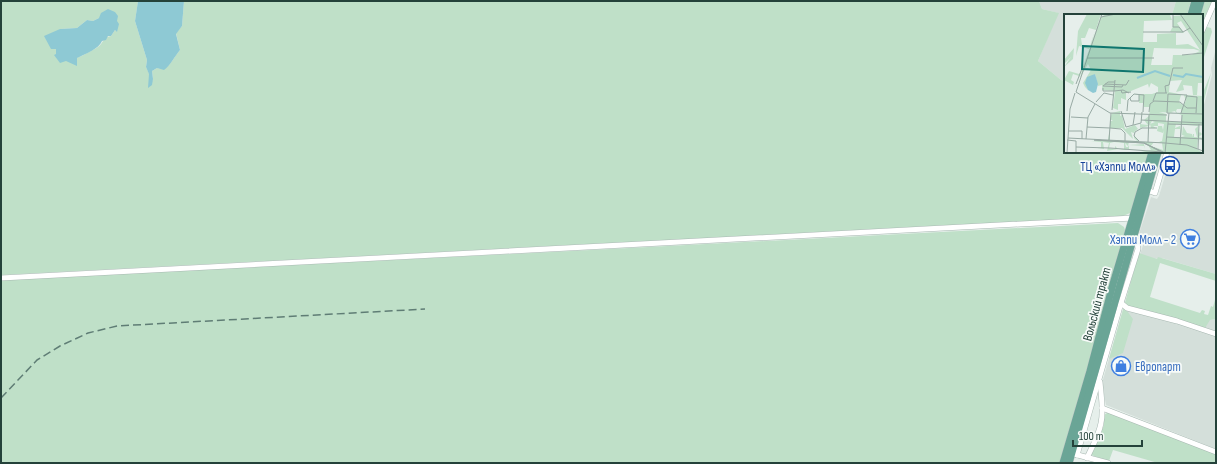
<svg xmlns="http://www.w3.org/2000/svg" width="1217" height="464" font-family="'Sofia Sans Condensed',sans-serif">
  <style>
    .built { fill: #d4dfda }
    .green { fill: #bfe0c8; fill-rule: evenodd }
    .water { fill: #8ec9d4 }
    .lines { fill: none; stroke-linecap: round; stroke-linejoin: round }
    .minor-casing { stroke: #a8b8b2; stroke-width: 6 }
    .major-casing { stroke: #c2cac8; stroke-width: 8 }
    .minor { stroke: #fff; stroke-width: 5 }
    .major { stroke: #6aa596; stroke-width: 7 }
    .rail { stroke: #5f7d75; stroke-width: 1.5; stroke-dasharray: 8 4; stroke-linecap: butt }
    .labels { text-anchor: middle; stroke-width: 3.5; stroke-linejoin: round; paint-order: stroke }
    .transit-label { font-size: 13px; fill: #164399; stroke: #f7fbf9; text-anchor: end }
    .shop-label { font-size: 13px; fill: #366cbe; stroke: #f7fbf9; text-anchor: end }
    .street-label { font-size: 13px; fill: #24423a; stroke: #f7fbf9 }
    .inset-river { fill: none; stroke: #8ec9d4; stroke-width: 2 }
    .inset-road { fill: none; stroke: #98aaa4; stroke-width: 1 }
    .view { fill: #0f766e; fill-opacity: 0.15; stroke: #0f766e; stroke-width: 2 }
    .inset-edge { fill: none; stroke: #24423a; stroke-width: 2 }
  </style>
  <rect width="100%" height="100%" fill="#e6efeb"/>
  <g class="built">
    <path d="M1039,1H1176L1172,15H1065V81L1061,80L1038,61L1058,13L1042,9Z"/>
    <path d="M1216,48V274L1162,258L1138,261L1145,239L1138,237L1151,197L1157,199L1159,196L1172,152H1202V112L1212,75L1211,68Z"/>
    <path d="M1124,307L1162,320L1164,315L1210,320L1216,319V449L1106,405L1102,383Z"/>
  </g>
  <g class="green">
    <path d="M1,1H138L135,21L147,60L146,67L149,73V87L153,79L152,71L157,68L164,69C171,65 174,57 180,50L176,33L182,26L184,1H1039L1042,9L1059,13L1038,61L1061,80L1065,81V152H1149L1133,208L1130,213L1123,216L1,275ZM99,18L117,32L115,30L111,36C105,37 104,40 101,44C99,47 91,51 87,53C81,57 73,59 65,61L56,54L60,29L77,28L87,20L93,21Z"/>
    <path d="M1176,1H1191L1187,15H1172Z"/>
    <path d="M1204,1H1212L1202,23V15H1200Z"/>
    <path d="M1207,27L1211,28L1212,32L1204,57L1202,58C1202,48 1200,35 1207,27Z"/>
    <path d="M1211,73L1202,108V95Z"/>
    <path d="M1118,223L1124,227L1126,233L1060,463H1V280Z"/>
    <path d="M1139,253L1157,259L1158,257L1216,274V281L1160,263L1150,297L1200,313L1202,310L1205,311L1204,314L1208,315L1211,306L1213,307L1216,296V319L1210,320L1205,328L1164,315L1162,320L1124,307L1133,319L1123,353L1109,359Z"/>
    <path d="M1107,413H1112L1216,454V463H1158L1113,450L1109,461L1094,456L1092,455V452L1104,425V415Z"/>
  </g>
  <g class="water">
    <path d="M138,1H184L182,26L176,34L180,50C174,57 171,65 164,70L157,68L152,71L153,79L152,85L148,88L149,74L146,67L147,60L135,21Z"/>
    <path d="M108,9L115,12L118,16L117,21L119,24L117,32L115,30L111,36H108L106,40L102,41C99,49 85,54 77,58V66L66,61L60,63L54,55L56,54V49H51L44,36L60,29L77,28L87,20L93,21L99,18L101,13Z"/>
  </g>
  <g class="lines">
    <g class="minor-casing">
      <g id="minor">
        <path d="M1202,31L1215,1"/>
        <path d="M1147,190L1155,193L1167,152"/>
        <path d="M1,278L1133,218"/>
        <path d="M1121,303L1127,308L1177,321L1216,334"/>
        <path d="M1102,408L1216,452"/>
        <path d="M1074,454L1108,463"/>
        <path d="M1077,455L1121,303L1138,249L1137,241L1133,240"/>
        <path d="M1087,458C1092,447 1099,435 1101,423C1104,410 1101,395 1100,382"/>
      </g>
    </g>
    <g class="major-casing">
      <g id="major">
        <path d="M1191,15L1195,1"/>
        <path d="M1197,15L1201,1"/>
        <path d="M1063,463L1090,371L1113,284L1152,152"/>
        <path d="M1069,463L1158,152"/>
      </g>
    </g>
    <use href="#minor" class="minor"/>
    <use href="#major" class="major"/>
    <path class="rail" d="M1,398L37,360L60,346L88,333L117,326L425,309"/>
  </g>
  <defs>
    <g id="bus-ring" transform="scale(1)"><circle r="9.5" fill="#f7fbf9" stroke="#1a4fb4" stroke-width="1.5"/><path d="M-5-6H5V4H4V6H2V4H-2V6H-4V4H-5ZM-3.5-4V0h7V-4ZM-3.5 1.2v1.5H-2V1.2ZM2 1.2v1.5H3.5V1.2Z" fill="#1a4fb4"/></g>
    <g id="supermarket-ring" transform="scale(1)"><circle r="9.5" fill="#f7fbf9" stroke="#3f7fe0" stroke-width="1.5"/><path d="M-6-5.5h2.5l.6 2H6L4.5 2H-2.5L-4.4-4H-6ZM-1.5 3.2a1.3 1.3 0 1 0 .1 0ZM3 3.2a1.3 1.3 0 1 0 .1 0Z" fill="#3f7fe0"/></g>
    <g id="shop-ring" transform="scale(1)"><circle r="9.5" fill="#f7fbf9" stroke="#3f7fe0" stroke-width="1.5"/><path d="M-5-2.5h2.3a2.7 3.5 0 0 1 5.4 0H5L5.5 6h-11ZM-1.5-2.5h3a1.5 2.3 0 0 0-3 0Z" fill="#3f7fe0"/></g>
  </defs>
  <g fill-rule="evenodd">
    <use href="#bus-ring" x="1170" y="166"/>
    <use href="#supermarket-ring" x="1190" y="239"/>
    <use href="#shop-ring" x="1121" y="366"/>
  </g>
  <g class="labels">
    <g class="transit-label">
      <text x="1156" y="171">ТЦ «Хэппи Молл»</text>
    </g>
    <g class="shop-label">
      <text x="1176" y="244">Хэппи Молл - 2</text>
      <text x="1135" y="371" text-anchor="start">Европарт</text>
    </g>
    <g class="street-label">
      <text transform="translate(1096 304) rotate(-75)" y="5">Вольский тракт</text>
    </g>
  </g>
  <g transform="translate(1064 14)">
    <rect width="139" height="139" fill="#e6efeb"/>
    <path d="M23,0H37L32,16L25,14L21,24H17L18,31L26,32L31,17L27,31L25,35L15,32L12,42L14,17ZM42,0L106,1L108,6L80,7L79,28H93V20L112,19V31L124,30L136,36L117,7L113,9L120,19L106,18L109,12V2L139,0V69H134L133,81H129L128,72L119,71L120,76L112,78L118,66L106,67L105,78L120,81H117L115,88L119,91L122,87L120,81L139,82V111H135L134,114L135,119L136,118L138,120L135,123L139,124V126L134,124L133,135L139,139H72L87,136L84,131L89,133L80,129L65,128L64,132L61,129L62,133H64L65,131L80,130L81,135L80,132L65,131V135L62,136H55L60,135V129L50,128L46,129L45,134L51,135V132L54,135L43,137L45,129L39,128L40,135L33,134H37V128L27,127L44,126L46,114V126L73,127L70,124V119L67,118L69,125L58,114H46V107H49L46,105L48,99L56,97V102L58,101L61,115L71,111L74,115L70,118V121L75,128H90L87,132L99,136L98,129H92L98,127L100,116L99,119L93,117L94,112H98L99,116L100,110L94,109V112H89L92,114H87L86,110L91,108L88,107L85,112L76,114V110L84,111L80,106L85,102L86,93H80V89H75V81L70,80H88L94,78V73L87,69L85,74L84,70L62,79V86L57,84V90H54V96L49,94L51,77L38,76V71L34,72L31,60L22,66L24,76L21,73L19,69L27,56L24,50L16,64L19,52L14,67L15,62L9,60L7,66L10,68L9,71L0,66L5,57L15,60L18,55L37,3ZM90,34L130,35L136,37L127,41H109L108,51H87ZM113,95H117V99H113L112,97V99L118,101V108H102V100L95,98L110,99L107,98L111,97V99ZM112,110L134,112L131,115L133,123H130V120H129L128,123V120L123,119L119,112L118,121L121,122L117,123L118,115L117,111L116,123H110L111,115H116V112L111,114ZM10,34L9,45L0,53L7,43L0,50V46Z" fill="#bfe0c8" fill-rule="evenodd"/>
    <path d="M31,60L34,70L32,78L29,79L24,76L21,69L23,63Z" fill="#8ec9d4"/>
    <path class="inset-river" d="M109,61L119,63L122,60L139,63M73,64L91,57L106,62"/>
    <path class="inset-road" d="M38,0L12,78L46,99L103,101M109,0V13H115L119,18M116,0L139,32M37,3L52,0M79,18H119L126,14M118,41L139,39M23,44H90M12,70L19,52M41,70L62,71L65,66M39,72L58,73L59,71M39,72L44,68H51M39,74V77H50M57,76L58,79L67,78M50,77L59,76L65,79M102,79L101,72L105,71L109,54H119M104,80L123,81L117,99M123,82L133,83L132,99M66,84L67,87H75V81M89,87L92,79H103M32,88L40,79L49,81M48,96L51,66M57,97L62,113L77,109L78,98M63,97L64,86L70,80L80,81L79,98M85,98L86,90L90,87L116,88L123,94H132M103,99L104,80M103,99L139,100M7,103L24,104M77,106L139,109M104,110L139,111M69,111L71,98M23,113L46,114M46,114L57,115L61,119V127M5,117H18V125M103,123L139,125M4,124L101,129L123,131L139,137M22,125L24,103L31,90M3,126L12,127V139M45,126L47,99M75,127L70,122L71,118L78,114H93M84,128L85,101M80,129L97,138M116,131L118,101M12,133L46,134M46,134L98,138M134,135L135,110M3,139L6,95L11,79M101,139L105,99M101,139L80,129L30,126L80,129L101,139"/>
    <path class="view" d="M19,32L80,35L79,58L18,55Z"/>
    <rect width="139" height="139" class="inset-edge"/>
  </g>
  <rect width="1217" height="464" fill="none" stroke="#24423a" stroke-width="4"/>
  <path d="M1073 440v6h69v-6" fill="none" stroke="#24423a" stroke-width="2"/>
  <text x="1079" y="440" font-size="12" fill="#24423a" stroke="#f7fbf9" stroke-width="3" paint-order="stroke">100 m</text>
</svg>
